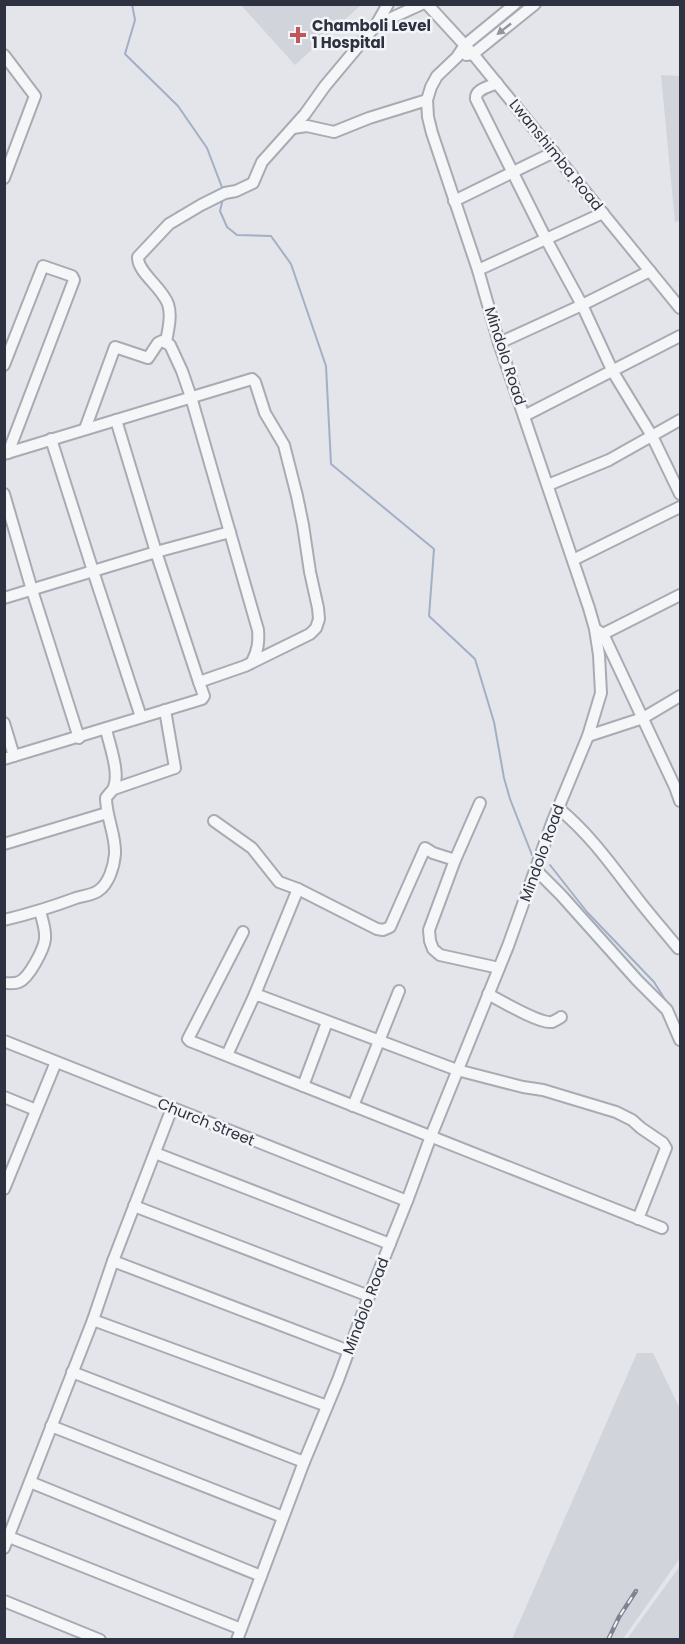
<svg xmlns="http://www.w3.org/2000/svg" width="685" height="1644" font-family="Poppins,sans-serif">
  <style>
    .built { fill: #d1d4db }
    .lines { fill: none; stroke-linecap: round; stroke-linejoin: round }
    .stream { stroke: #a3afc5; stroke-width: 2 }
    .minor-casing { stroke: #a9abb4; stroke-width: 14 }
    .minor { stroke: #f5f6f8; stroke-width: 10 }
    .rail-casing { stroke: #7e8391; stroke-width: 4.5 }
    .rail { stroke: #f3f4f7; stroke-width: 2; stroke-dasharray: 7; stroke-linecap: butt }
    .oneway { fill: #91949c }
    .poi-dot { fill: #bf585a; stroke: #f3f4f7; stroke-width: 2 }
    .labels { text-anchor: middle; stroke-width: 5; stroke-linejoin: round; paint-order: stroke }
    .poi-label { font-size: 15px; font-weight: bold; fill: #2d3140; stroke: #f3f4f7; text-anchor: start }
    .street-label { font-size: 15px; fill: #2d3140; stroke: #f3f4f7 }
  </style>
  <rect width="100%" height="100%" fill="#e3e5ea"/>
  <g class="built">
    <path d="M241,5H361L295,65Z"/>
    <path d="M661,75L680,76V221L675,222Z"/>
    <path d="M637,1353H653L680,1409V1558L623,1639H512Z"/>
    <path d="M680,1566V1639H627Z"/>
  </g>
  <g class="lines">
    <g class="stream">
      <path d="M132,4L135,20L125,54L178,106L207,148L223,190"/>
      <path d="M223,198L220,211L227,227L237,235L271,236L291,264L326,366L331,464L434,549L429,616L475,659L494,722L504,778L510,799L532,855"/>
      <path d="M550,865L587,912L654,982L666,1001"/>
    </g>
    <g class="minor-casing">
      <g id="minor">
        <path d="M427,4L473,54L680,308"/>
        <path d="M376,25L422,4"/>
        <path d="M4,55L35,96L4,178"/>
        <path d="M466,55L473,54L535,4"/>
        <path d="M497,83C489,87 475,89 476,99L546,239L582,305L613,372L652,436L680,494"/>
        <path d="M293,128L307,126L334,132L369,118L427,100"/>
        <path d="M454,201L554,152"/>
        <path d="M478,270L603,213"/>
        <path d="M166,342C168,330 172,316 168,304C162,287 137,272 138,257L169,224L201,205L225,193L236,191L253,183L262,162L305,114L325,86L376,25L388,4"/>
        <path d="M499,343L582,305L650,271"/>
        <path d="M4,365L43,266L72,276L74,280L8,453"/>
        <path d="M524,416L680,336"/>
        <path d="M116,420L156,552L199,682"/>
        <path d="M85,429L115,347L148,358L158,343L162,341L170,345L182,371L191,397L258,630C259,642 258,650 252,662"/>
        <path d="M51,439L93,571L141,717"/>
        <path d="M4,454L252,379L255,382L265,413L284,445L297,496L303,525L310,572L318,608L319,619L316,628L310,634L245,666L199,682L204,696L202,699L4,759"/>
        <path d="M548,485L609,460L680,420"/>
        <path d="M4,494L32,590L79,738"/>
        <path d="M573,560L680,507"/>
        <path d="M4,598L156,552L230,532"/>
        <path d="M595,629L603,634L675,787L680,801"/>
        <path d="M603,634L680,595"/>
        <path d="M4,723L14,756"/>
        <path d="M588,736L643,718L680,696"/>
        <path d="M114,789L175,768L165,710"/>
        <path d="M480,803L455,860L429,930L430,941L433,949L440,955L499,968"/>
        <path d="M558,808C590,834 612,866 637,898C650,915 665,932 678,948L680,947"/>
        <path d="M214,821L252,848L279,882L298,889L255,994"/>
        <path d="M4,844L107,813"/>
        <path d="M535,869L561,895L637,980L667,1010L680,1040"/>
        <path d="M298,889L377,929L383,930L390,927L425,848L433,853L455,860"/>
        <path d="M4,920C29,914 52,907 76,898C83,896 92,895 98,891C109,884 114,866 115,854C116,835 106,817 106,798C108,794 113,791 114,787C120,772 109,744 106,729"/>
        <path d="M243,932L188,1039L190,1041L662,1228"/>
        <path d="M4,983C9,983 14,984 19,982C29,978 44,949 45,939C46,929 42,920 40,911"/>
        <path d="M488,994C501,1001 540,1024 552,1022C554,1021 560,1018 561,1017"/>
        <path d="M4,1041L407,1201"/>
        <path d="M227,1055L255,994L457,1070L523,1087L543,1090L616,1112L632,1120L641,1128L663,1143L666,1148L638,1219"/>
        <path d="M303,1086L327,1022"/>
        <path d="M4,1097L36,1110"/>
        <path d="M353,1106L399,991"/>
        <path d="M155,1153L390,1244"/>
        <path d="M4,1189L56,1062"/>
        <path d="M134,1206L369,1296"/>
        <path d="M113,1261L349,1351"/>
        <path d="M93,1320L327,1406"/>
        <path d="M72,1372L304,1462"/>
        <path d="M51,1426L283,1517"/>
        <path d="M30,1482L261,1576"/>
        <path d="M4,1535L241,1629"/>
        <path d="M4,1548L93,1320L113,1261L172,1108"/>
        <path d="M4,1601L100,1640"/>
        <path d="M237,1640L304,1462L338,1380L369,1296L407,1201L431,1136L508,946L552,823L588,736L601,693L599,655L595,629L589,608L499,343L478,270L432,133L428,117L427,100L431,87L437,76L457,57L465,45L515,4"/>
      </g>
    </g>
    <use href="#minor" class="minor"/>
    <g class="rail-casing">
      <path id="rail" d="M608,1640L619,1617L636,1591"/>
    </g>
    <use href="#rail" class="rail"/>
  </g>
  <defs><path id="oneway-solid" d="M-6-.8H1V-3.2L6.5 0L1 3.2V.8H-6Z" transform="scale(1.5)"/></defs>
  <use class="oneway" href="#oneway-solid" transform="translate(504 29) rotate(142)"/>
  <path class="poi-dot" d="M295 26h6v6h6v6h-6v6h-6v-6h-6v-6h6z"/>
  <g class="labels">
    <g class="poi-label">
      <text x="312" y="31">Chamboli Level<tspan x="312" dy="17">1 Hospital</tspan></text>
    </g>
    <g class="street-label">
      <text transform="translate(556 155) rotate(51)" y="5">Lwanshimba Road</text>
      <text transform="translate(505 356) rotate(72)" y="5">Mindolo Road</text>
      <text transform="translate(542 853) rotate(-70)" y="5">Mindolo Road</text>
      <text transform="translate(206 1122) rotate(22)" y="5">Church Street</text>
      <text transform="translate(366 1306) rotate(-69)" y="5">Mindolo Road</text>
    </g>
  </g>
  <rect width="685" height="1644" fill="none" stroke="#2d3140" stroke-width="12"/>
</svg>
